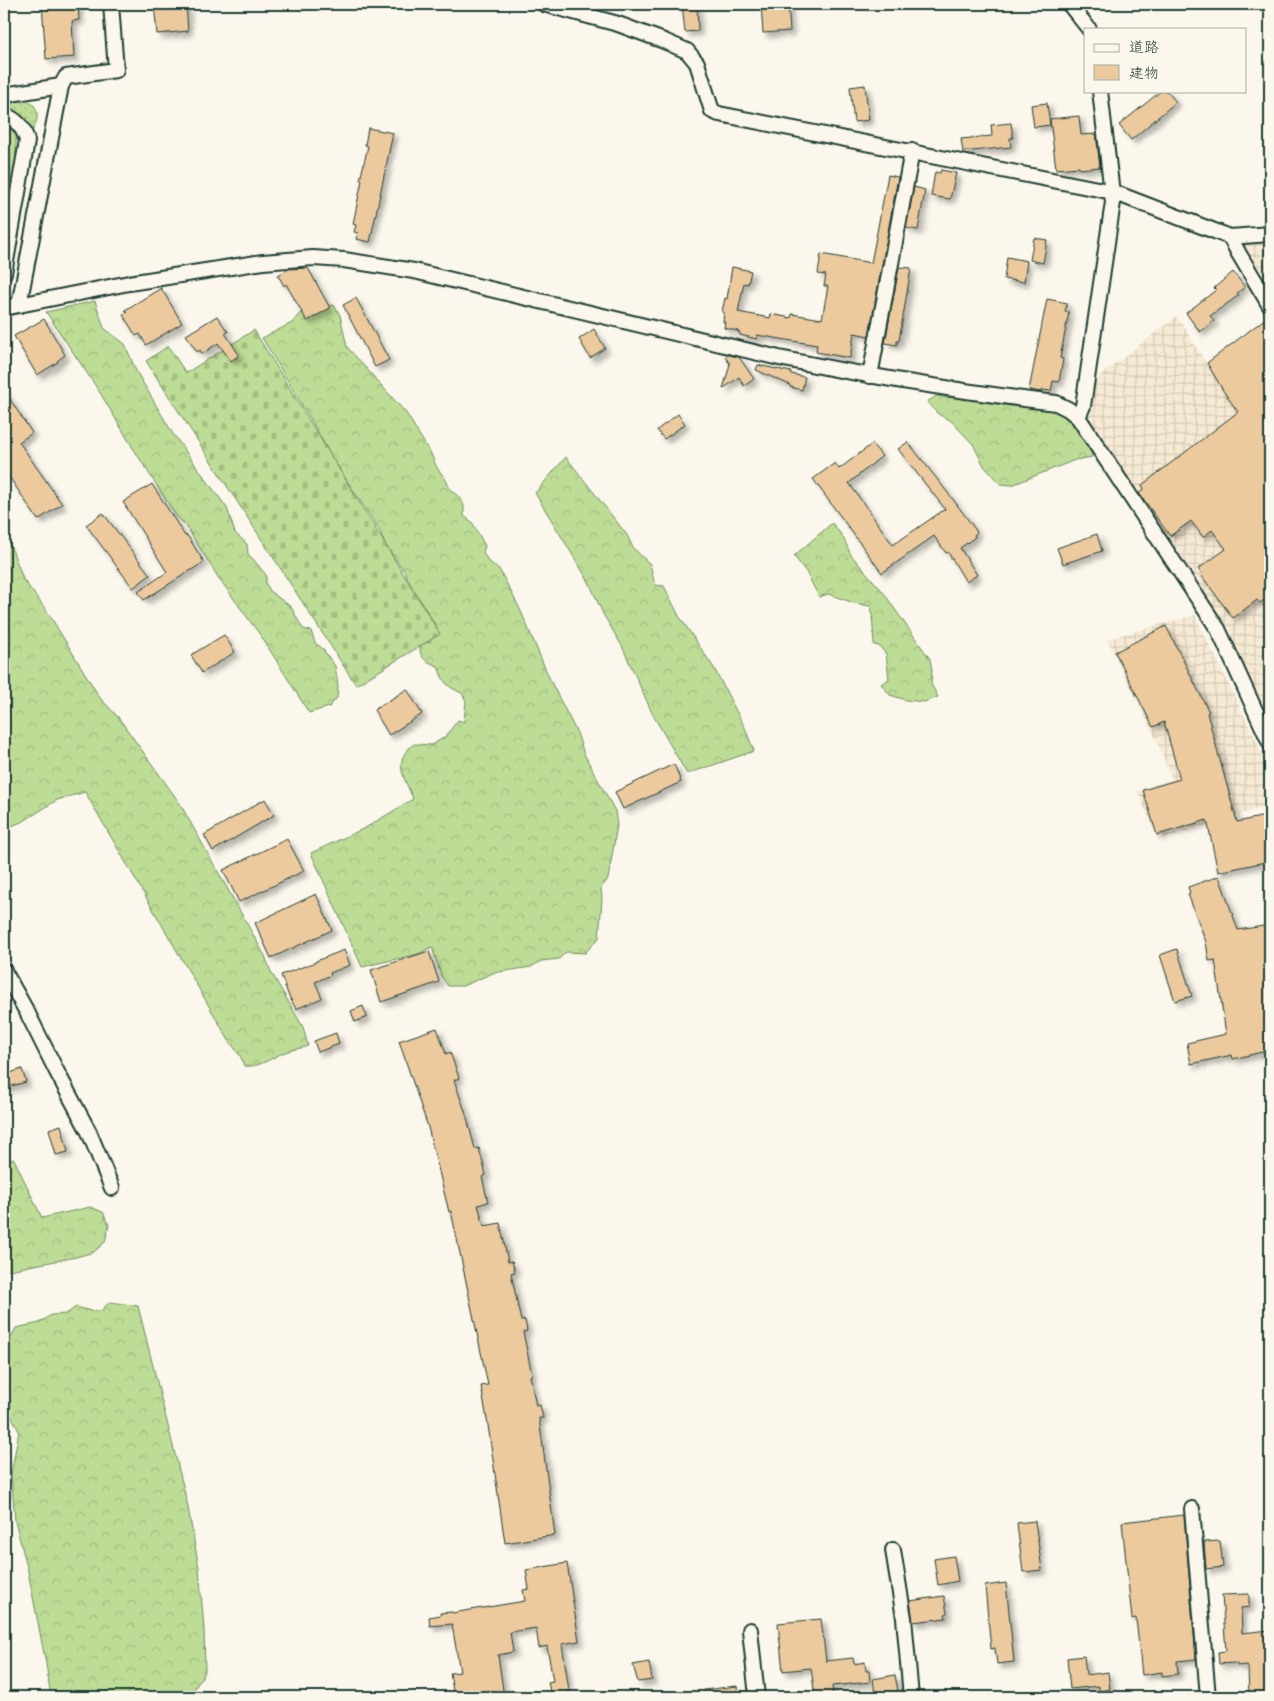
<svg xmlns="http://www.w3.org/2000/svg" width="1274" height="1701" font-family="Delius,'Klee One',sans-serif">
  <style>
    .industrial { fill: url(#industrial-grid) }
    .green { fill: url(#green-dots); stroke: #6e8c64 }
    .forest { fill: url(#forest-crowns); stroke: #6e8c64 }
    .cemetery { fill: url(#cemetery-stones); stroke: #6e8c64 }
    .pitch { fill: #bddc95; stroke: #6e8c64 }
    .building { fill: #edca9e; stroke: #1f3d34; filter: url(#shadow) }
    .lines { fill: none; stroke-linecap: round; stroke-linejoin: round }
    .minor-casing { stroke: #1f3d34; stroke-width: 18 }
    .minor { stroke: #fbf7ec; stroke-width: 14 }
  </style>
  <defs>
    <pattern id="industrial-grid" width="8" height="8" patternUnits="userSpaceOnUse" patternTransform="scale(1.25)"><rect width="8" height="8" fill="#f7ead5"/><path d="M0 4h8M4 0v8" fill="none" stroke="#d3cab7"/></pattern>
    <pattern id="green-dots" width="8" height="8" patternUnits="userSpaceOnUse" patternTransform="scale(1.25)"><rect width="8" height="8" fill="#bddc95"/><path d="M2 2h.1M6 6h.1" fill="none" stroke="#a2be81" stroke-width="1.8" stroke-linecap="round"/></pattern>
    <pattern id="forest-crowns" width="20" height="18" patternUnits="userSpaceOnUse" patternTransform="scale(1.25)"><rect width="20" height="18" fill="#bddc95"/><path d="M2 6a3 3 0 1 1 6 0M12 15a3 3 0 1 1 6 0" fill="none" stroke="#a2be81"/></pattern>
    <pattern id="cemetery-stones" width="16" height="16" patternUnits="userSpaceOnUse" patternTransform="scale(1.25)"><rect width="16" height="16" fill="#bddc95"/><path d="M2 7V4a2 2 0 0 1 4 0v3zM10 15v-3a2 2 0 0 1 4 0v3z" fill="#a2be81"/></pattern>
    <filter id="shadow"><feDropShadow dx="4.5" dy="4.5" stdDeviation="2.5" flood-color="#0004"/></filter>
  </defs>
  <rect width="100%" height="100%" fill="#fbf7ec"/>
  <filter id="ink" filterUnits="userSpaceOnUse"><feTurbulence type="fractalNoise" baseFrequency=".02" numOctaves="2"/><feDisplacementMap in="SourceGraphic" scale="10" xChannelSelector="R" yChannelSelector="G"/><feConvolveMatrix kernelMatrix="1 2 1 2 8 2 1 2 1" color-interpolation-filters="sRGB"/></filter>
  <g filter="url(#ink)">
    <g class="industrial">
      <path d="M1242,243H1270V299L1241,253Z"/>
      <path d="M1270,315V704L1263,710L1197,578L1131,486L1089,416L1093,381L1177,316L1206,363Z"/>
      <path d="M1195,615L1270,769V805L1159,840L1137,791L1172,779L1153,732L1107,639Z"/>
    </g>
    <path class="green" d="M18,100C39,99 42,118 31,132C27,120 18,113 7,108Z"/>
    <g class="forest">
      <path d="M95,301L104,328L125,344L136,371L173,434L227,508L235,533L247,544L248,554L253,559L266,575V584L271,592L291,607L303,629L311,631L315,643L322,648L335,666L338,685L337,698L329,707L309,713L263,639L218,577L186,526L176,516L133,448L99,391L46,312Z"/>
      <path d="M334,305L340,315L347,347L406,413L431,454L437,468L445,478L450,489L462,500L464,507V516L472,522L485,546L483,552L488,561L499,569L520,609L551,682L577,733L584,754L615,811L617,825L613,850L608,879L601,888L602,899L599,938L585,953L566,952L559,959L541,961L531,967L493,973L463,986H448L441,976L432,947L418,954L362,967L311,853L367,827L413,799C405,778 391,761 414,744L432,745L445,737L458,720L464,722L466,701L462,693C447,687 443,682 438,666C428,662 419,659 420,646L424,643L430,642L432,638L438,632L436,626L413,589L404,571L385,544L379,530L331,456L310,418L262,338L292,323L301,312Z"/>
      <path d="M936,396L1058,409C1073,420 1090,438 1092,457L1075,460L1012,485L1000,484L984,466L973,444L951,421L938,414L927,402Z"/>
      <path d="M566,457L627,535L633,548L650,564L655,585L664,586L679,616L714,668L745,728L754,751L687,774L653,715L622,646L603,614L589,582L535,493Z"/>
      <path d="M832,523L843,537L851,555L884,593L894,608L930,659L932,671L931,684L938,697L924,702L906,700L890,695L881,684L889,679L886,654L879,646L874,645L872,612L870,606L854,603L828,594L819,597L806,572L794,556Z"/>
      <path d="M4,532L10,544L23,579L47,611L100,698L118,717L179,802L265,956L271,972L303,1027L308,1046C300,1049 292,1049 285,1052C271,1058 259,1068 244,1066L241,1057L228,1039L85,792L57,800L24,821L4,829Z"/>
      <path d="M14,1159L42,1218L90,1207L103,1212L109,1225L105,1242L94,1252L76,1257L4,1271V1160Z"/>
      <path d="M110,1302L138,1306L187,1502L199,1568L204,1628L205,1672L189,1697H51L46,1664L28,1571L15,1521L11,1474L19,1431L6,1405L4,1396V1356L8,1343L16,1328L39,1323L51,1315L66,1314L76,1307L91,1311H100Z"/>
    </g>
    <path class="cemetery" d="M254,330L440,634L356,685L146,361L168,346L186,373Z"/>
    <path class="pitch" d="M4,123H6L16,134V170L4,246Z"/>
    <g class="building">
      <path d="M42,4H78L79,20L72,21L74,57L46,59Z"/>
      <path d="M154,4H186L188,31L157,34Z"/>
      <path d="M682,4H697L698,31L685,32Z"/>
      <path d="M761,4H788L790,31L763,33Z"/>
      <path d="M865,85L869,120L854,122L850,87Z"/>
      <path d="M1161,91H1167L1176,102L1131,140L1119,125Z"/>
      <path d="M1047,103L1050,125L1034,127L1031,105Z"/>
      <path d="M1079,116L1081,135L1096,134L1100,167L1079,169V167L1056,169L1050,119Z"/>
      <path d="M1011,123L1013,138H1010L1011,147L963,152L961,139L992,136L991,125Z"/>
      <path d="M368,128L393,133L370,242L356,239L358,233L354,232L356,225L353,224L362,180H360L368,146L365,145Z"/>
      <path d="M941,170L956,173L950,199L931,196L935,172L940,173Z"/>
      <path d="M888,175L898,177L869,336L854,333L850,358L816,352L817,345L757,335V339L740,335V333L738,332V331L724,328L725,322H723L724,312H722L725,298L727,299L732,267L751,271L748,284L744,283L738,312L770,318L771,314L791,318L792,314L822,319L828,286H824L826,275L818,274L821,254L871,263Z"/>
      <path d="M914,187L925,190L918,230L906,228Z"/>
      <path d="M1034,238L1047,240L1043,263L1030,260Z"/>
      <path d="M1007,257L1027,261L1024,282L1004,279Z"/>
      <path d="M899,267L911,268L899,341H897V345L885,343Z"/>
      <path d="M308,268L330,308L307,321L286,284L284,286L278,275L289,269Z"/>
      <path d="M1233,272L1245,287L1237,293L1239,295L1210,316L1214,321L1200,332L1186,313L1216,290L1214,288Z"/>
      <path d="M161,288L182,323L146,345L140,334L136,336L123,315L127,312L125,310Z"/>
      <path d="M356,298L389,360L375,367L343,305Z"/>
      <path d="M1047,299L1067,303L1065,312H1069L1060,358L1063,359L1059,382L1053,381L1051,391L1042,390V392L1029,390Z"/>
      <path d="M1270,315V596L1260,603L1257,600L1233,618L1201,575L1202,574L1198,569L1226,549L1212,530L1203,537L1191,521L1170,536L1139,493L1144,489L1142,485L1238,412L1224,392L1207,363Z"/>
      <path d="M217,316L228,332L225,333L239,355L231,361L218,343L202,354L200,350L197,352L186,335Z"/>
      <path d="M44,319L65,355L57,361L58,362L37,375L14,336Z"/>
      <path d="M594,329L605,348L590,358L579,339Z"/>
      <path d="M728,355L739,357L754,379L744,386L739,377L723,389L730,364L725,357Z"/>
      <path d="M758,365L791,372V374L805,377L802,390L790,387V385L756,370Z"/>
      <path d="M4,390L32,433L19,442L62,504L38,520L4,469Z"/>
      <path d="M678,414L685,424L664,439L657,430Z"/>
      <path d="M908,442L955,502L977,532L974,535L975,537L960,548L977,575L966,582L948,552L946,553L934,536L882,573L813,479L835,463L839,469L872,444L882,456L849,483L893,545L945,509L898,449Z"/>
      <path d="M152,484L185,536L187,535L204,562L144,600L138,592L167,572L123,502Z"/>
      <path d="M103,513L150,575L133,588L86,525Z"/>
      <path d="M1097,534L1102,551L1063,564L1057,548Z"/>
      <path d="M1166,626L1209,712L1207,713L1237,822L1270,815V861L1218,872L1207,820L1157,835L1143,790L1180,779L1164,722L1153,727L1115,652Z"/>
      <path d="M224,635L235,652L202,673L191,655Z"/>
      <path d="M407,689L422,714L389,735L374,710Z"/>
      <path d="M674,764L681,782L623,809L615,792Z"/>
      <path d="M265,799L274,815L213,851L204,835Z"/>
      <path d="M287,839L304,871L239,902L223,870Z"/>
      <path d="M1219,876L1238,930L1270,925V1050L1233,1059L1232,1055L1191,1064L1187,1043L1226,1034L1215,960L1209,961L1206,942L1188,894L1190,893L1188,887Z"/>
      <path d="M316,894L332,930L271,958L255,923Z"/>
      <path d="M1177,949L1192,996L1175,1001L1160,955Z"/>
      <path d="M344,950L350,965L330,973L331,975L315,982L322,998L296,1009L288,994L281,975L316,962V961Z"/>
      <path d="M429,951L439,982L381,1002L371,970Z"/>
      <path d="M363,1006L367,1017L355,1022L351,1011Z"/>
      <path d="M437,1028L446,1054L450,1052L459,1078L454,1080L466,1114L475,1149L479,1148L486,1175L482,1177L488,1202L478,1205L484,1226L500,1223L508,1262L512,1261L515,1272L511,1273L521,1321L525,1320L527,1331L523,1332L532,1375L530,1376L536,1406L540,1405L543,1418H539L555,1535L505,1543L488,1425L481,1386L488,1385L451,1211L449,1212L428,1127L399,1041Z"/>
      <path d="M336,1033L339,1044L318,1052L314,1041Z"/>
      <path d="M22,1069L26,1082L4,1088V1075Z"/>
      <path d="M61,1125L68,1152L56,1155L49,1129Z"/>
      <path d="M1184,1515L1196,1659L1177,1661L1178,1674L1162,1676V1672L1142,1675L1136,1618L1132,1619L1122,1522Z"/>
      <path d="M1035,1521L1042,1570L1023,1572L1017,1523Z"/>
      <path d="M1220,1541L1223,1567L1206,1569L1204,1542Z"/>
      <path d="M954,1556L958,1581L938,1585L934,1559Z"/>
      <path d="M567,1563L579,1641L562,1644L570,1697H551L548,1682L553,1681L547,1646L539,1648L536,1628L510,1632L513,1652L498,1655L504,1697H454L450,1673L460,1672L452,1624L430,1626L429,1617L441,1615L440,1613L452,1612V1613L525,1601L523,1590L529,1589L526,1570Z"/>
      <path d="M1006,1583L1014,1662L997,1664L995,1648L991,1649L985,1586Z"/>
      <path d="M1249,1594V1607L1241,1608L1242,1633L1270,1630V1697H1249L1248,1667L1246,1665L1237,1666V1664L1234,1663L1219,1664L1218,1652L1226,1651L1222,1595Z"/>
      <path d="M944,1596L947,1613L945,1614L946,1618L913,1622L910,1601Z"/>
      <path d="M821,1619L826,1661L853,1658L854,1664L865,1662L866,1671H869L870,1682L832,1686L833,1697H815L811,1668L783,1671L778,1623Z"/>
      <path d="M1084,1656L1086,1675L1108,1672L1110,1689L1099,1691V1686L1070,1689L1067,1658Z"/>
      <path d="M649,1662L652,1680L638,1682L633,1665Z"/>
      <path d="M895,1675L898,1691L875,1693L873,1679Z"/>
      <path d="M737,1686L738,1697H705L704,1690Z"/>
    </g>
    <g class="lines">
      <g class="minor-casing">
        <g id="minor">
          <path d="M544,4L618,24L664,41L687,51L697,63L712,111L719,114L1113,192L1230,237L1270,234"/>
          <path d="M1069,4L1089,29"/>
          <path d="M4,95L61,86"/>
          <path d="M4,115C16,119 24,128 27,141L4,273"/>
          <path d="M1230,237L1239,254L1270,306"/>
          <path d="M19,305L61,86L66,77L116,70L111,4"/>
          <path d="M4,308L129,283L263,262L313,258L344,260L414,271L779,358C871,377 963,392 1056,403L1068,409L1078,417L1218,629L1270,743"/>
          <path d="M870,376L912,151"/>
          <path d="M1078,417L1083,406L1113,202L1100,91"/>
          <path d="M4,971L28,1014L57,1072L89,1132L112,1188"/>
          <path d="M1192,1509L1208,1697"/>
          <path d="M893,1550L904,1618L911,1697"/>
          <path d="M750,1630L757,1697"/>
        </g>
      </g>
      <use href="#minor" class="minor"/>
    </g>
  </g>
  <rect width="1274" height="1701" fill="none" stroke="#fbf7ec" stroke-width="20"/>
  <rect x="10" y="10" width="1254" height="1681" fill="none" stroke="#1f3d34" stroke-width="2" filter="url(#ink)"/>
  <rect x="1084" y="28" width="162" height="65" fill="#fbf7ec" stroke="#a3ada2"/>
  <rect x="1094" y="44" width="25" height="8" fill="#fbf7ec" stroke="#a3ada2"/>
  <text x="1129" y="52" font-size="15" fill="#1f3d34">道路</text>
  <rect x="1094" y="65" width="25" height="15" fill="#edca9e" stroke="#a3ada2"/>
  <text x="1129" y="78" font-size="15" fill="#1f3d34">建物</text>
</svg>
